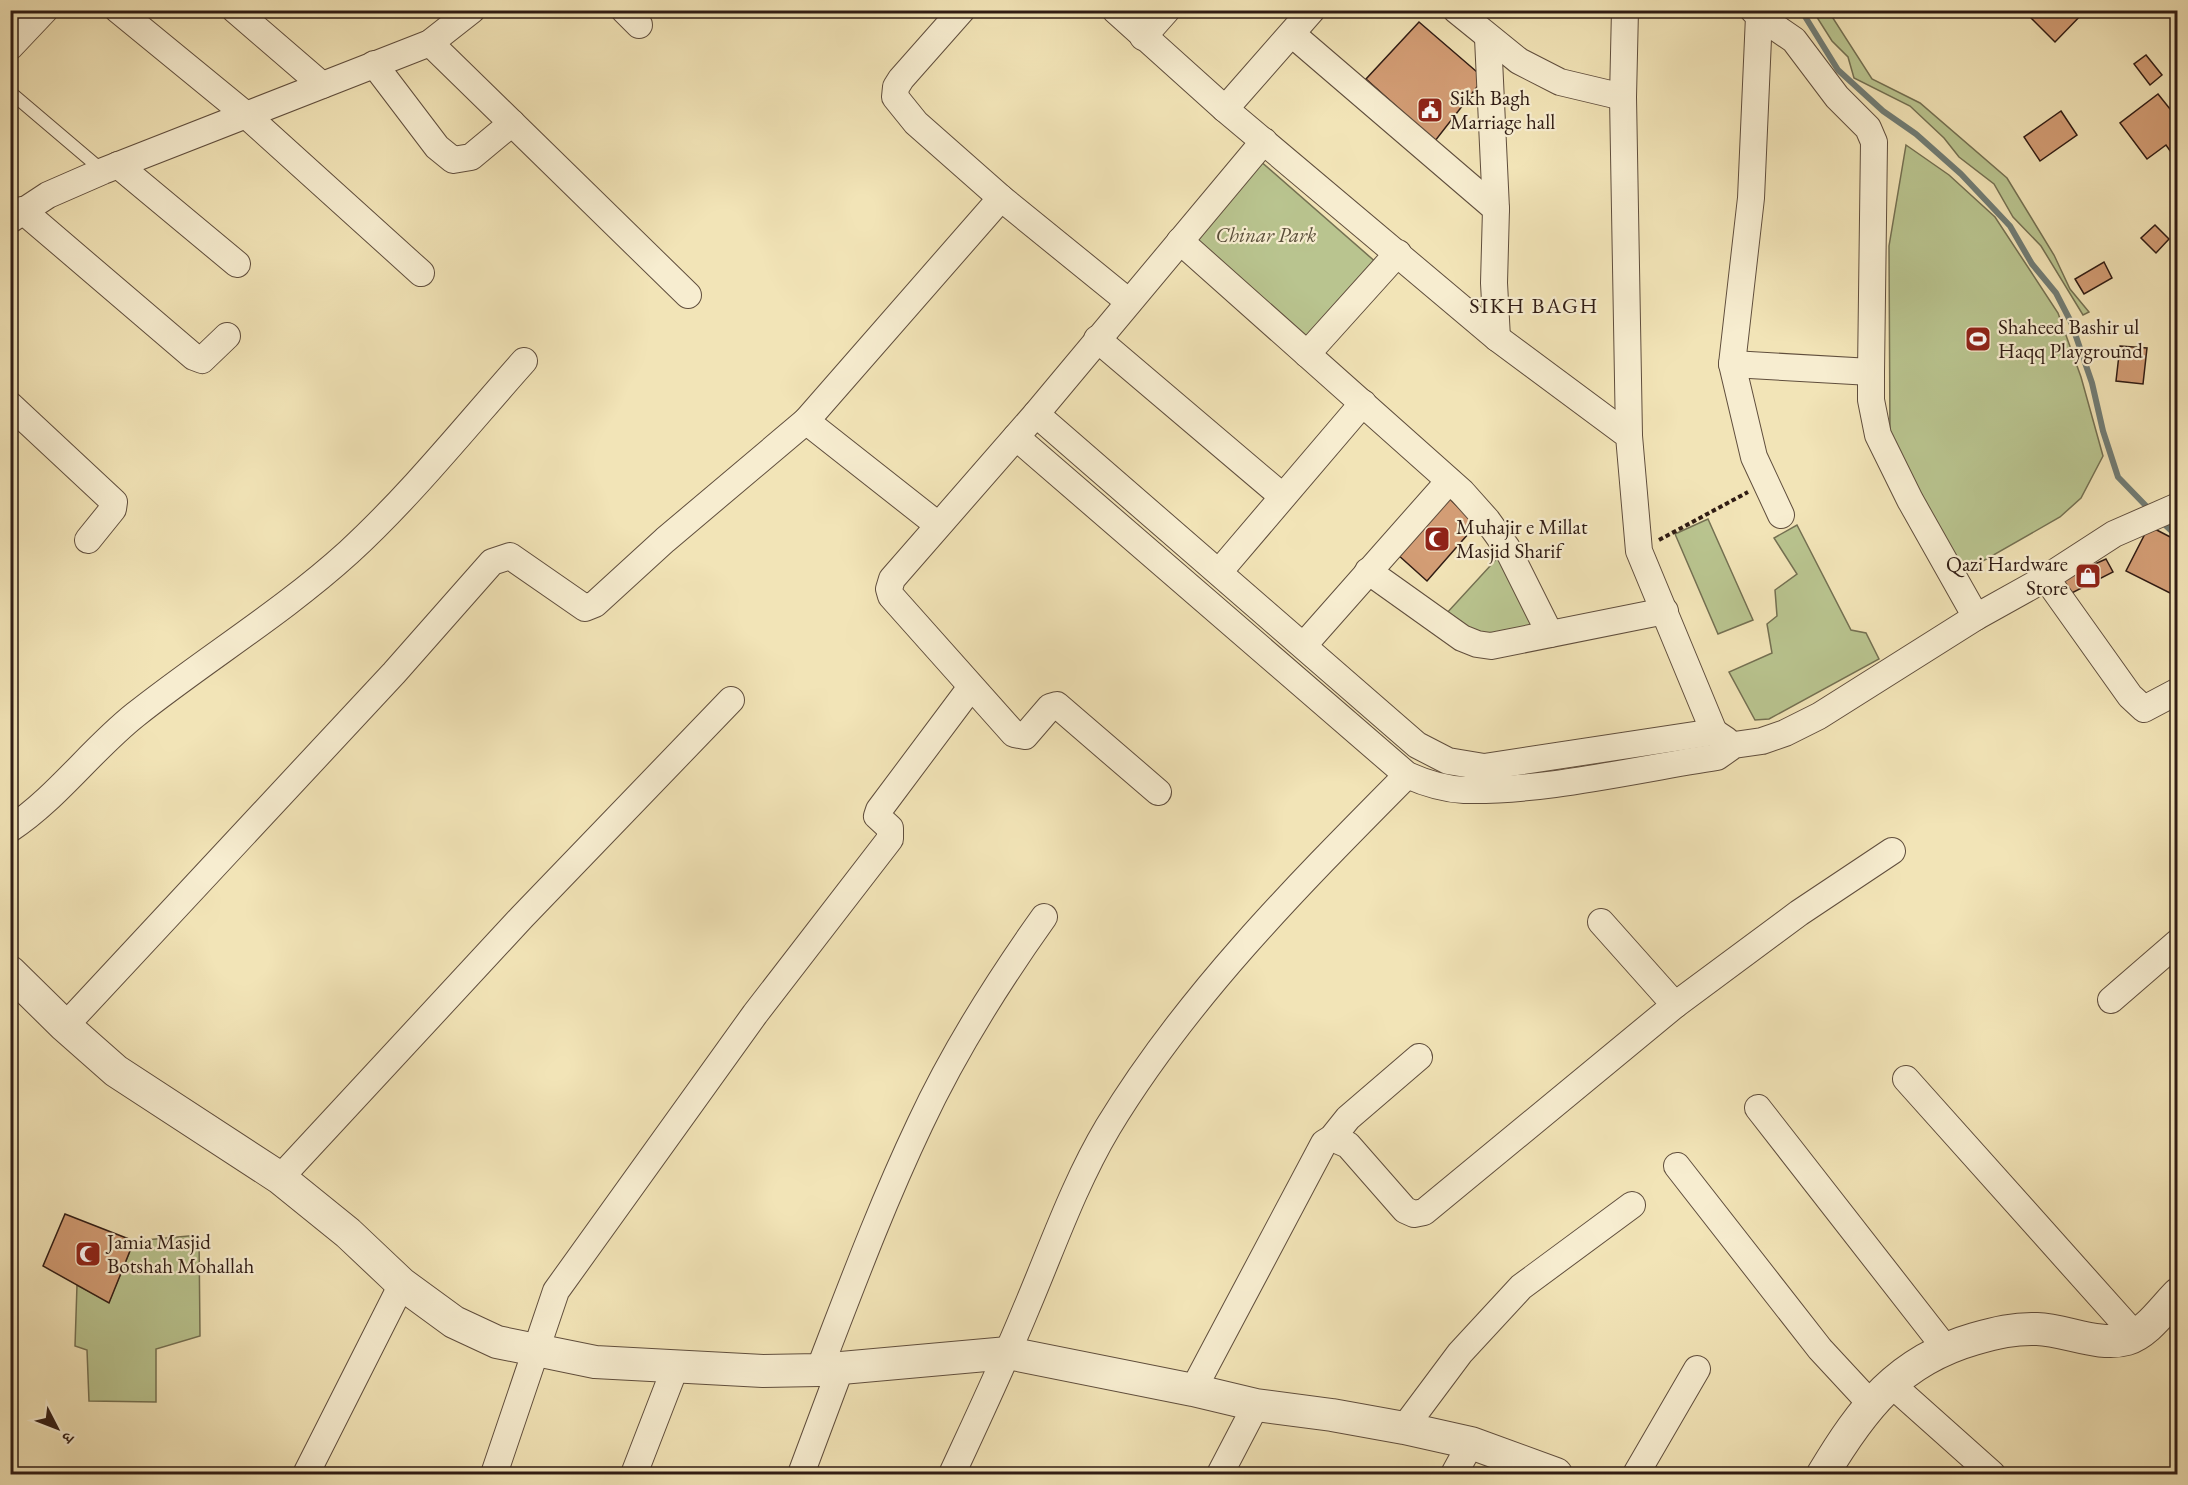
<svg xmlns="http://www.w3.org/2000/svg" width="2188" height="1485" font-family="'EB Garamond','Noto Serif Devanagari',serif">
  <style>
    .green { fill: #b9c48f; stroke: #747052; stroke-width: 1.5 }
    .lines { fill: none; stroke-linecap: round; stroke-linejoin: round }
    .stream { stroke: #717d76; stroke-width: 6 }
    .building { fill: #d39d75; stroke: #301c14; stroke-width: 1.5 }
    .service-casing { stroke: #604e3d; stroke-width: 14 }
    .minor-casing { stroke: #604e3d; stroke-width: 28 }
    .tertiary-casing { stroke: #604e3d; stroke-width: 34 }
    .path { stroke: #301c14; stroke-width: 4; stroke-dasharray: 4.5 3; stroke-linecap: butt }
    .service { stroke: #f7edd0; stroke-width: 12 }
    .minor { stroke: #f7edd0; stroke-width: 26 }
    .tertiary { stroke: #f7edd0; stroke-width: 32 }
    .labels { text-anchor: middle; stroke-width: 4.5; stroke-linejoin: round; paint-order: stroke }
    .poi-label { font-size: 21px; fill: #301c14; stroke: #f7edd0; text-anchor: start }
    .park-label { font-size: 21px; font-style: italic; fill: #594e39; stroke: #f7edd0 }
    .neighbourhood-label { font-size: 22px; letter-spacing: 1.5px; fill: #301c14; stroke: #f7edd0 }
  </style>
  <rect width="100%" height="100%" fill="#f2e4b7"/>
  <filter id="stains"><feTurbulence type="fractalNoise" baseFrequency=".00333" numOctaves="4"/><feColorMatrix values="0 0 0 0 .2 0 0 0 0 .09 0 0 0 0 .02 0 0 0 .5 -.17"/></filter>
  <radialGradient id="worn" r=".72"><stop offset=".6" stop-color="#630" stop-opacity="0"/><stop offset="1" stop-color="#630" stop-opacity=".3"/></radialGradient>
  <g class="green">
    <path d="M1813,11H1826L1831,15L1872,79L1920,103L2007,178L2054,255L2070,289L2089,312L2083,315L2041,246L2013,217L1994,184L1959,157L1944,138L1910,106L1854,78L1848,57L1832,41Z"/>
    <path d="M1906,145L1949,175L1995,217L2058,313L2081,377L2103,456L2081,498L2060,517L1962,573L1890,439L1889,246Z"/>
    <path d="M1259,160L1378,264L1309,343L1191,240Z"/>
    <path d="M1708,519L1753,620L1718,634L1675,534Z"/>
    <path d="M1797,525L1851,630L1866,633L1879,659L1769,719L1755,720L1729,672L1772,653L1767,624L1777,616L1775,590L1797,574L1774,538Z"/>
    <path d="M1502,553L1539,627L1481,639L1445,615Z"/>
    <path d="M199,1235L200,1336L156,1349V1402L89,1401L87,1350L75,1346L77,1285L109,1302L134,1241Z"/>
  </g>
  <g class="lines">
    <g class="stream">
      <path d="M1801,10L1838,70L1883,111L1916,134L1961,174L2010,226L2032,264L2056,293L2071,322L2092,383L2103,431L2118,477L2151,511"/>
      <path d="M2161,521L2178,537"/>
    </g>
  </g>
  <g class="building">
    <path d="M2023,10H2086L2055,42Z"/>
    <path d="M1419,22L1484,78L1435,141L1366,79Z"/>
    <path d="M2146,55L2162,75L2150,85L2134,64Z"/>
    <path d="M2158,94L2178,119V162L2166,145L2147,159L2120,123Z"/>
    <path d="M2061,111L2077,135L2040,161L2024,137Z"/>
    <path d="M2155,225L2169,239L2156,253L2141,238Z"/>
    <path d="M2104,262L2112,278L2084,294L2075,279Z"/>
    <path d="M2120,346L2147,348L2143,384L2116,381Z"/>
    <path d="M1449,498L1476,525L1427,581L1397,554Z"/>
    <path d="M2149,526L2178,541V597L2126,571Z"/>
    <path d="M2106,559L2113,572L2066,596L2061,579Z"/>
    <path d="M65,1214L134,1241L109,1303L43,1266Z"/>
  </g>
  <g class="lines">
    <g class="service-casing">
      <path id="service" d="M10,92L103,171"/>
    </g>
    <g class="minor-casing">
      <g id="minor">
        <path d="M118,10L245,114L421,273"/>
        <path d="M235,10L322,85"/>
        <path d="M624,10L639,25"/>
        <path d="M962,10L901,79L896,87L895,97L916,123L1001,198L1129,302"/>
        <path d="M1115,10L1225,109L1497,338L1629,436L1639,551L1714,732"/>
        <path d="M1456,10L1519,61L1560,82L1623,97"/>
        <path d="M1625,10L1623,97L1629,436"/>
        <path d="M1753,10L1759,16L1751,198L1732,364L1754,457L1781,515"/>
        <path d="M1759,16L1794,40L1837,97L1868,128L1874,142L1871,372V400L1878,435L1910,500L1976,617"/>
        <path d="M1292,34L1496,209"/>
        <path d="M1143,37L1167,10"/>
        <path d="M1488,38L1496,209L1494,283L1497,338"/>
        <path d="M430,43L688,295"/>
        <path d="M10,47L45,10"/>
        <path d="M374,64L437,147L453,160L471,157L512,123"/>
        <path d="M1225,109L1312,10"/>
        <path d="M118,165L237,264"/>
        <path d="M22,210L194,357L202,360L227,336"/>
        <path d="M10,220L48,195L103,171L430,43L472,10"/>
        <path d="M1180,241L1462,492L1487,520L1507,548L1550,634"/>
        <path d="M1097,339L1282,496"/>
        <path d="M1307,354L1398,253"/>
        <path d="M1732,364L1871,372"/>
        <path d="M10,405L114,502L113,509L88,540"/>
        <path d="M1036,414L1417,745L1448,761L1484,767L1714,732L1726,740"/>
        <path d="M806,421L938,525"/>
        <path d="M1016,437L1407,775C1425,783 1444,789 1464,790C1544,792 1637,769 1717,757L1734,745L1762,741L1785,733L1819,716L1976,617L2046,578L2114,534L2178,506"/>
        <path d="M1368,571L1462,638L1477,644L1491,646L1665,611"/>
        <path d="M1219,572L1363,403"/>
        <path d="M2046,578L2130,696L2144,709L2178,691"/>
        <path d="M1304,645L1449,481"/>
        <path d="M1158,792L1057,705L1050,707L1025,736L1014,734L891,596L889,589L892,579L1036,414L1264,141"/>
        <path d="M10,829C57,798 91,750 135,715C204,660 283,612 349,552C412,494 467,425 524,361"/>
        <path d="M1601,922L1675,1005"/>
        <path d="M2111,1000L2178,942"/>
        <path d="M65,1026L394,673L492,562L510,556L585,608L595,604L665,540L806,421L1001,198"/>
        <path d="M1906,1079L2135,1335"/>
        <path d="M1758,1108L1946,1349"/>
        <path d="M1332,1138L1348,1145L1405,1210L1414,1214L1424,1212L1675,1005L1799,913L1892,851"/>
        <path d="M1677,1166L1820,1349L1871,1404"/>
        <path d="M280,1178L522,917L731,700"/>
        <path d="M819,1370C851,1287 882,1204 920,1124C954,1051 997,983 1044,917"/>
        <path d="M1890,1383L1992,1474"/>
        <path d="M1193,1390L1324,1143L1332,1138L1348,1118L1419,1057"/>
        <path d="M1404,1428L1460,1353L1521,1287L1632,1205"/>
        <path d="M306,1474L402,1284"/>
        <path d="M494,1474L556,1291L755,1014L890,839V828L877,816L879,810L971,687"/>
        <path d="M634,1474L675,1368"/>
        <path d="M801,1474L841,1367"/>
        <path d="M952,1474C977,1420 1003,1365 1026,1309C1052,1248 1074,1184 1108,1127C1188,995 1299,884 1407,775"/>
        <path d="M1220,1474L1256,1405"/>
        <path d="M1454,1474L1471,1443"/>
        <path d="M1636,1474L1697,1369"/>
      </g>
    </g>
    <g class="tertiary-casing">
      <g id="tertiary">
        <path d="M10,972L65,1026L116,1071L280,1178L348,1233L402,1284L454,1322L497,1342L595,1362L763,1371L819,1370L1008,1353L1193,1390L1256,1405L1332,1415L1404,1428L1471,1443L1556,1474"/>
        <path d="M1823,1474C1862,1409 1898,1361 1974,1339C1995,1333 2015,1328 2037,1329C2066,1330 2099,1347 2127,1339C2147,1333 2163,1309 2178,1294"/>
      </g>
    </g>
    <path class="path" d="M1659,540L1748,492"/>
    <use href="#service" class="service"/>
    <use href="#minor" class="minor"/>
    <use href="#tertiary" class="tertiary"/>
  </g>
  <defs>
    <g id="civic-square" transform="scale(1.35)"><rect x="-9" y="-9" width="18" height="18" rx="4" fill="#8f2418" stroke="#f7edd0"/><path d="M-.6-6.5H3V-4.5H.6V-3L4-1V1h2V6H-6V1h2V-1L-.6-3ZM-1.2 2.5V6h2.4V2.5Z" fill="#fff"/></g>
    <g id="stadium-square" transform="scale(1.35)"><rect x="-9" y="-9" width="18" height="18" rx="4" fill="#8f2418" stroke="#f7edd0"/><path d="M0-5a6.5 5 0 1 0 0 10a6.5 5 0 1 0 0-10ZM-3.5-1.8h7v3.6h-7Z" fill="#fff"/></g>
    <g id="mosque-square" transform="scale(1.35)"><rect x="-9" y="-9" width="18" height="18" rx="4" fill="#8f2418" stroke="#f7edd0"/><path d="M3.5-4.9A6 6 0 1 0 3.5 4.9A5 5 0 1 1 3.5-4.9Z" fill="#fff"/></g>
    <g id="shop-square" transform="scale(1.35)"><rect x="-9" y="-9" width="18" height="18" rx="4" fill="#8f2418" stroke="#f7edd0"/><path d="M-5-2.5h2.3a2.7 3.5 0 0 1 5.4 0H5L5.5 6h-11ZM-1.5-2.5h3a1.5 2.3 0 0 0-3 0Z" fill="#fff"/></g>
  </defs>
  <g fill-rule="evenodd">
    <use href="#civic-square" x="1430" y="110"/>
    <use href="#stadium-square" x="1978" y="339"/>
    <use href="#mosque-square" x="1437" y="539"/>
    <use href="#shop-square" x="2088" y="576"/>
    <use href="#mosque-square" x="88" y="1254"/>
  </g>
  <g class="labels">
    <g class="poi-label">
      <text x="1450" y="105">Sikh Bagh<tspan x="1450" dy="24">Marriage hall</tspan></text>
      <text x="1998" y="334">Shaheed Bashir ul<tspan x="1998" dy="24">Haqq Playground</tspan></text>
      <text x="1456" y="534">Muhajir e Millat<tspan x="1456" dy="24">Masjid Sharif</tspan></text>
      <text x="2068" y="571" text-anchor="end">Qazi Hardware<tspan x="2068" dy="24">Store</tspan></text>
      <text x="107" y="1249">Jamia Masjid<tspan x="107" dy="24">Botshah Mohallah</tspan></text>
    </g>
    <g class="park-label">
      <text x="1266" y="242">Chinar Park</text>
    </g>
    <g class="neighbourhood-label">
      <text x="1534" y="313">SIKH BAGH</text>
    </g>
  </g>
  <rect width="2188" height="1485" fill="none" stroke="#f2e4b7" stroke-width="36"/>
  <rect x="12" y="12" width="2164" height="1461" fill="none" stroke="#301c14" stroke-width="3"/>
  <rect x="18" y="18" width="2152" height="1449" fill="none" stroke="#301c14" stroke-width="1.5"/>
  <g transform="translate(57 1428) rotate(132)" stroke="#f7edd0" stroke-width="4.5" paint-order="stroke">
  <path d="M0-4.5L10 22L0 15L-10 22Z" fill="#301c14"/>
  <text y="-9" font-size="16" font-weight="bold" text-anchor="middle" fill="#301c14">उ</text>
  </g>
  <rect width="100%" height="100%" filter="url(#stains)"/>
  <rect width="100%" height="100%" fill="url(#worn)"/>
</svg>
